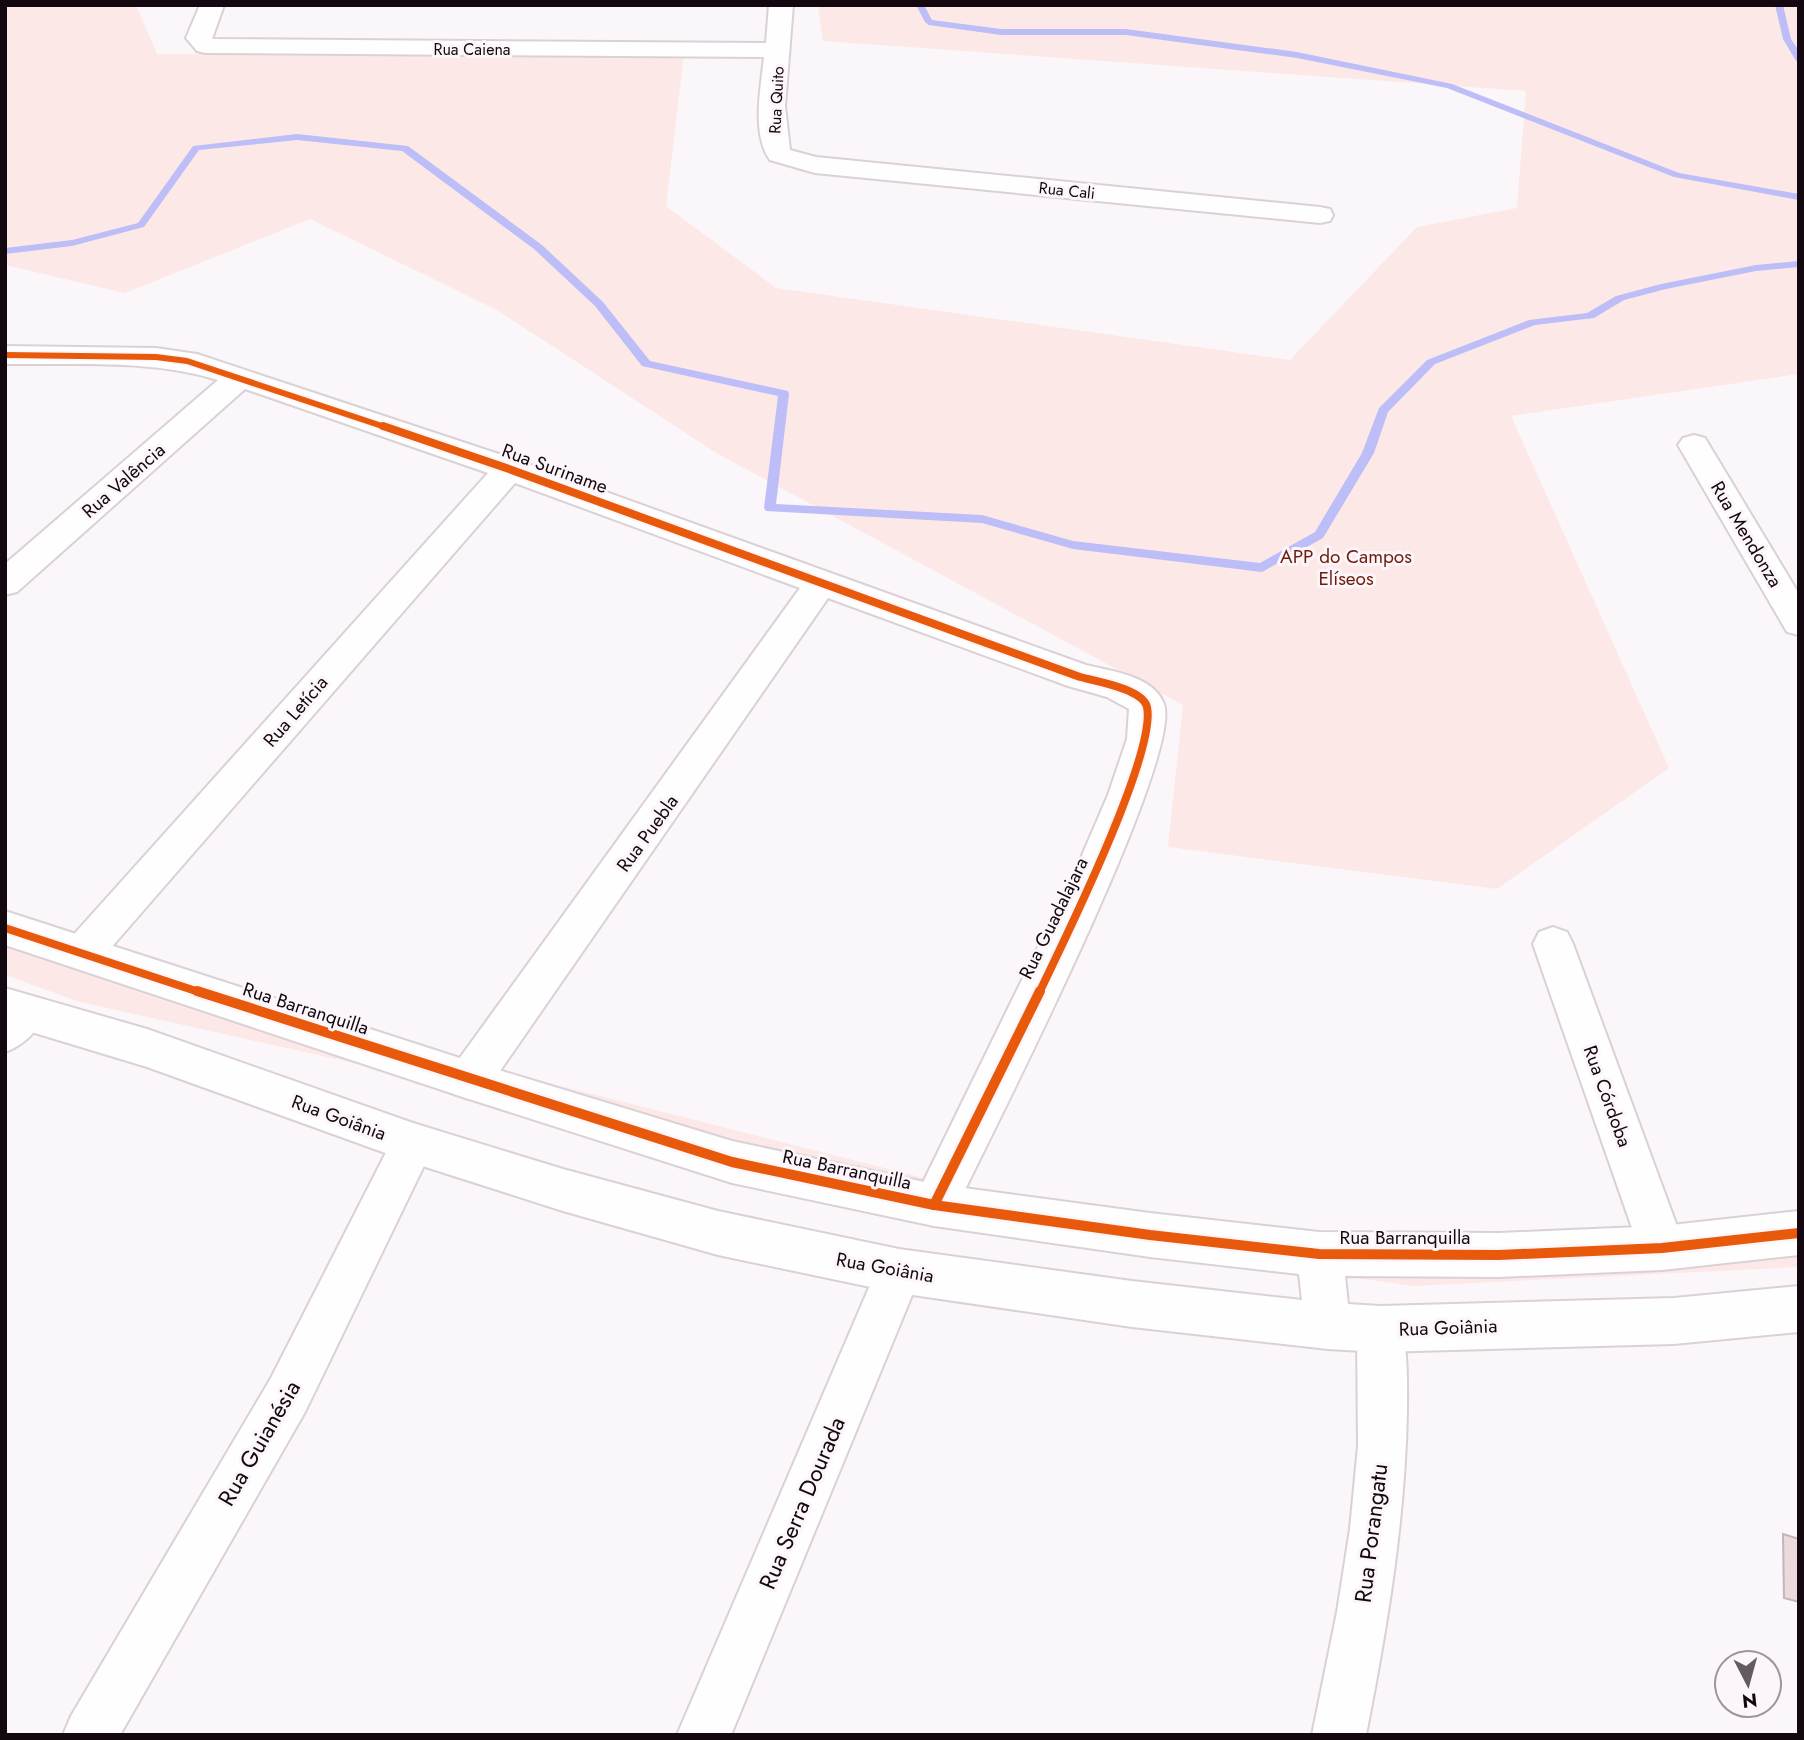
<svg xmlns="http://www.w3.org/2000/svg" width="1804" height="1740" font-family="Jost,sans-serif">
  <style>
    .green { fill: #fce9e7 }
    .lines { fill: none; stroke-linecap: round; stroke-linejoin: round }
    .stream { fill: #bdbdf7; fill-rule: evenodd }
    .building { fill: #ebd9de; stroke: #c1b7ba; stroke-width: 2 }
    .street-casing { stroke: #dad1d7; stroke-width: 4 }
    .secondary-casing { stroke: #dad1d7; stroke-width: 4 }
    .street { fill: #fefefe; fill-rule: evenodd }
    .secondary { fill: #fefefe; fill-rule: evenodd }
    .cycleway-far2-casing { stroke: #fcf5f9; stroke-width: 9 }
    .cycleway-far1-casing { stroke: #fcf5f9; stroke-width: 12 }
    .cycleway-casing { stroke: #fcf5f9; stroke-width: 15 }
    .cycleway-far2 { stroke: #e8590c; stroke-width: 6 }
    .cycleway-far1 { stroke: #e8590c; stroke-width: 8 }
    .cycleway { stroke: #e8590c; stroke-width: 10 }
    .labels { text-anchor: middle; stroke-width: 6; stroke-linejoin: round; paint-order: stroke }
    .far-street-label { font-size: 16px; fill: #130810; stroke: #fcf5f9 }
    .street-label { font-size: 19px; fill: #130810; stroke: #fcf5f9 }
    .park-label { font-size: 19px; fill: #6f1d0b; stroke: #fcf5f9 }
    .near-street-label { font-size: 23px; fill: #130810; stroke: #fcf5f9 }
  </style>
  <rect width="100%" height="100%" fill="#fbf6f9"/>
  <g class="green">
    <path d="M5,5H136L157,54H684L666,206L776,288L1290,360L1417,227L1517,208L1526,91L823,41L818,5H1799V374L1511,416L1669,768L1497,889L1168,847L1183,705L718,454L497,310L310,219L125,293L5,265Z"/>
    <path d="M5,944L105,980L537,1080L999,1197L1407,1257L1799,1234V1267L1414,1286L1000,1229L533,1103L80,1002L5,975Z"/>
  </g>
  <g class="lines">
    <g class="stream">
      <path d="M916,5H924L932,20L1001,29H1126L1297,52L1452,84L1679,173L1799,194V200L1674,177L1447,88L1297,58L1126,35H1001L929,25L925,22Z"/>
      <path d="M1775,5H1783L1791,39L1799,51V62L1796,61L1783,39Z"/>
      <path d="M297,134L408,146L542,245L603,302L650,361L788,391L789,394L776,504L982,515L1073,541L1260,563L1315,532L1362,453L1379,408L1427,360L1529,320L1587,313L1616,296L1661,284L1756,265L1799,261V267L1756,271L1666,289L1624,300L1594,318L1535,325L1435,364L1388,412L1374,453L1323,538L1262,572L1073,549L982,523L766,511L764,508L778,396L642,366L595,306L534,249L402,151L297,140L199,150L144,227L72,246L5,254V248L72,240L138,223L193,146Z"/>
    </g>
  </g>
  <path class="building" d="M1783,1534L1799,1539V1602L1784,1598Z"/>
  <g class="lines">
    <g class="street-casing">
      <g id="street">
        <path d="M200,5H224L212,39L766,43L769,5H793L785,106L790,150L816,157L1320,207L1330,209L1333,215L1330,221L1320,223L815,173L770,160C751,134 761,87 764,57L205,53L197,51L186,38Z"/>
        <path d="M5,346L156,348L197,354L520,461L1086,665C1111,671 1154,676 1164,704C1184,760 985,1147 950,1220L934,1226L918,1220L912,1205L1077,867L1108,795L1127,739L1129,709L1107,697L1068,686L828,598L484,1094L469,1099L454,1094L448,1080L454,1066L800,588L515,483L96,965L82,970L68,965L62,953L68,941L488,473L245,389L17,592L5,595V564L218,380C149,359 76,365 5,364Z"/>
        <path d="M1694,435L1705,438L1799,594V635L1787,632L1678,445L1683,438Z"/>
        <path d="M1553,927L1567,932L1573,944L1685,1248L1678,1264L1662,1270L1646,1264L1639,1248L1533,944L1539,932Z"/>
        <path d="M25,995L40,1000L46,1013C37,1032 24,1045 5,1052V1006L10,1000Z"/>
        <path d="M413,1123L428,1129L435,1143L305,1412L120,1735H63L71,1716L271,1378L398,1129Z"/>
        <path d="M899,1249L915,1255L922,1271L731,1735H677L883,1255Z"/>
        <path d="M1380,1306L1396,1313C1409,1342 1407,1380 1407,1412C1405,1521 1387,1628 1366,1735H1312L1337,1612L1350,1529L1358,1446L1357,1329L1364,1313Z"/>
      </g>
    </g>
    <g class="secondary-casing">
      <path id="secondary" d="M5,911L469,1061L732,1141L934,1184L1150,1213L1319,1232L1499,1233L1662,1226L1799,1211V1255L1662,1270L1499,1277L1345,1276L1348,1304L1380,1306L1674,1298L1799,1286V1332L1674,1344L1380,1352L1328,1349L1132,1327L899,1293L718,1255L563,1211L413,1163L147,1067L5,1024V988L147,1029L413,1123L563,1169L718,1211L899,1249L1132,1281L1302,1300L1299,1274L1150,1257L934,1226L732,1183L469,1099L5,945Z"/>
    </g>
    <use href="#street" class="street"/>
    <use href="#secondary" class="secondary"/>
    <g class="cycleway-far2-casing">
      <path id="cycleway-far2" d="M5,355L156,357L187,361L388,428"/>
    </g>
    <g class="cycleway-far1-casing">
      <g id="cycleway-far1">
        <path d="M383,426L509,469L1080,677C1095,681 1143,689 1147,707C1157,753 1063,943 1039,993"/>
        <path d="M5,928L202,993"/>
      </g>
    </g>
    <g class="cycleway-casing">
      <g id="cycleway">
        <path d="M197,991L732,1162L934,1205L1150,1235L1319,1254L1499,1255L1662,1248L1799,1233"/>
        <path d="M934,1205L1040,991"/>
      </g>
    </g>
    <use href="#cycleway-far2" class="cycleway-far2"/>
    <use href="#cycleway-far1" class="cycleway-far1"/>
    <use href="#cycleway" class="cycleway"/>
  </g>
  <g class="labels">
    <g class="far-street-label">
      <text x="472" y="55">Rua Caiena</text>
      <text transform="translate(776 100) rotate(-87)" y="6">Rua Quito</text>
      <text transform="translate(1067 190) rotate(6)" y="6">Rua Cali</text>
    </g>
    <g class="street-label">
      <text transform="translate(555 468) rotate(20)" y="7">Rua Suriname</text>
      <text transform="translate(123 480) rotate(-41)" y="7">Rua Valência</text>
      <text transform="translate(1747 534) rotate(59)" y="7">Rua Mendonza</text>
      <text transform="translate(295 711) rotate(-49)" y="7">Rua Letícia</text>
      <text transform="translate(647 833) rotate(-54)" y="7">Rua Puebla</text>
      <text transform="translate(1053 918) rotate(-64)" y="7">Rua Guadalajara</text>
      <text transform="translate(306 1008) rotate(18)" y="7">Rua Barranquilla</text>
      <text transform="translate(1608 1096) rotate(70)" y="7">Rua Córdoba</text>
      <text transform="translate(339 1117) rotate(20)" y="7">Rua Goiânia</text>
      <text transform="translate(847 1169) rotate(12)" y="7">Rua Barranquilla</text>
      <text x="1405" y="1244">Rua Barranquilla</text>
      <text transform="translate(885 1267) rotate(10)" y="7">Rua Goiânia</text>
      <text transform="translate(1448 1327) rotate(-2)" y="7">Rua Goiânia</text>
    </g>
    <g class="park-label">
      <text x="1346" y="563">APP do Campos<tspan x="1346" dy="22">Elíseos</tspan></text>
    </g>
    <g class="near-street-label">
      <text transform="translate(259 1443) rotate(-60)" y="8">Rua Guianésia</text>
      <text transform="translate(802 1503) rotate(-67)" y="8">Rua Serra Dourada</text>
      <text transform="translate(1371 1533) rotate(-83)" y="8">Rua Porangatu</text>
    </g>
  </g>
  <rect width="1804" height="1740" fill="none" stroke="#130810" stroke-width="14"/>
  <g transform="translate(1748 1684) rotate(174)"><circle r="33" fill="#fcf5f9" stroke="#9f969c" stroke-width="2"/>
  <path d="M0-5L12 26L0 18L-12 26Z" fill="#645b62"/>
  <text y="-10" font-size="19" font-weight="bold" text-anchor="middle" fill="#130810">N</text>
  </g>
</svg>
